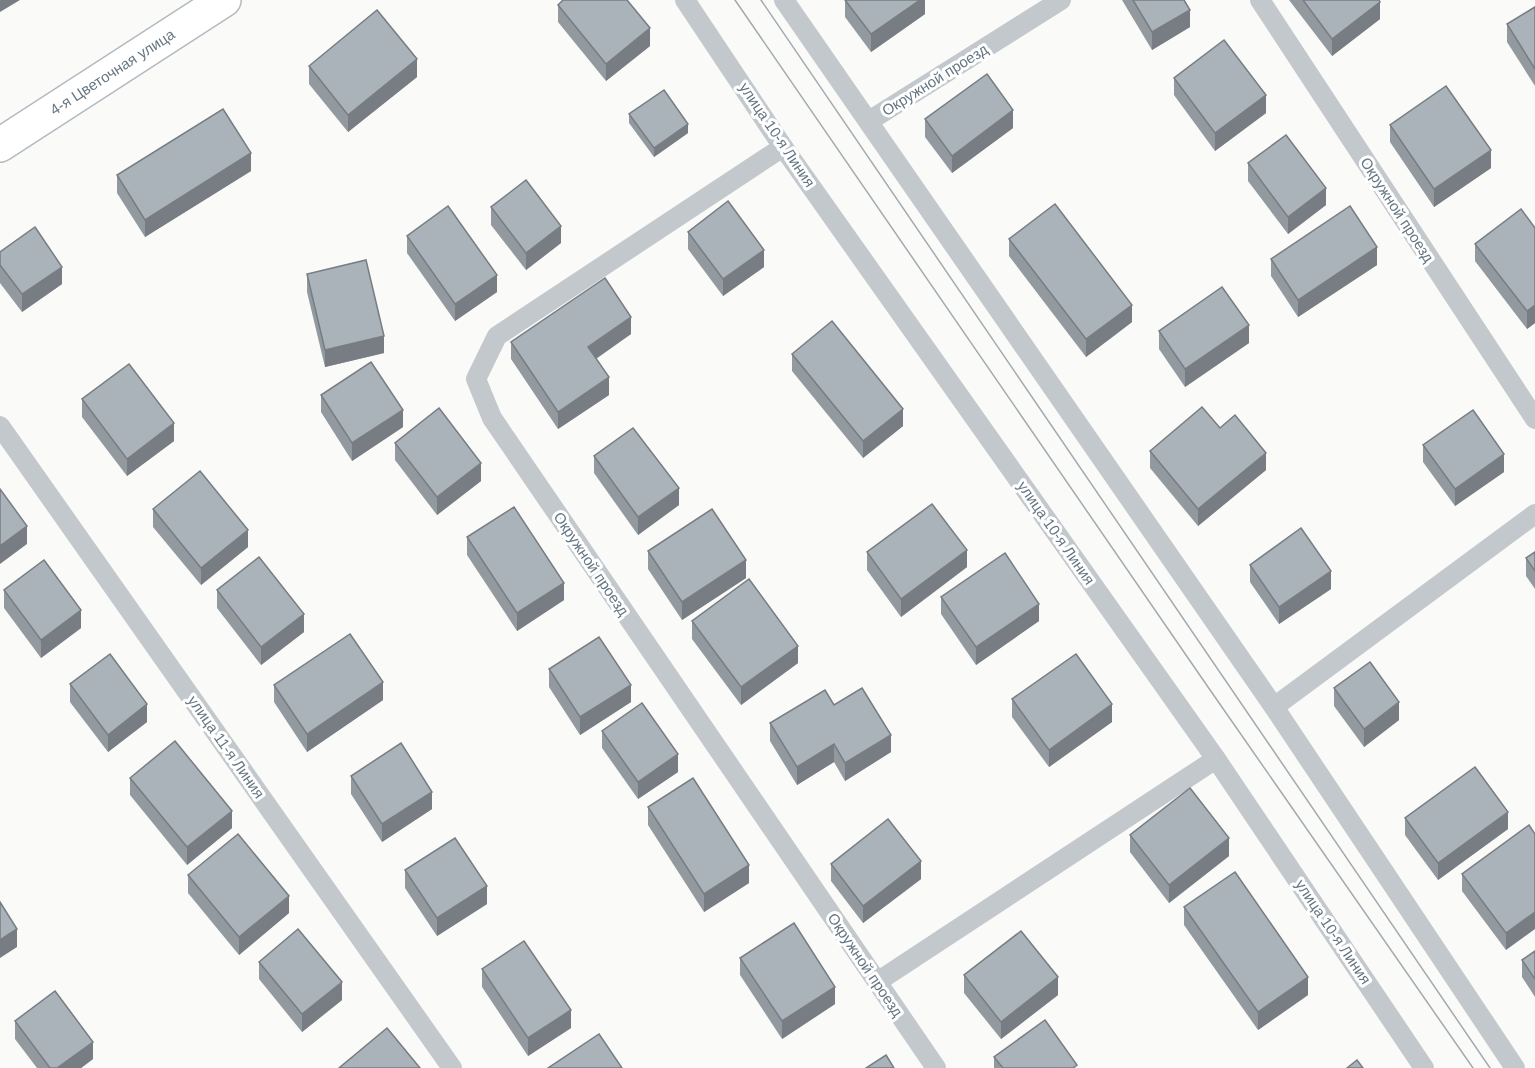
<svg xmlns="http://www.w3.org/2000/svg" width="1535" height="1068" font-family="Helvetica,sans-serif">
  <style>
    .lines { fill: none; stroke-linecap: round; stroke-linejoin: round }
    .secondary-casing { stroke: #b3babf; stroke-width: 36 }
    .lane { stroke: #c3c8cc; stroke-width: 20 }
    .secondary { stroke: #fff; stroke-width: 33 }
    .tram { stroke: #a2aab0; stroke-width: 1.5 }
    .wall { fill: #929a9f }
    .shaded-wall { fill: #777d82 }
    .building { fill: #aab3b9; stroke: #777d82; stroke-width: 1.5 }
    .labels { text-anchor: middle; stroke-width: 6; stroke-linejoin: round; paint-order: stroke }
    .street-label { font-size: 15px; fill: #657683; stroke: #fff }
  </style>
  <rect width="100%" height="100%" fill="#fafaf8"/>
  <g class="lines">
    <g class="secondary-casing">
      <g id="secondary">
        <path id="s1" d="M0,145L224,0"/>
      </g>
    </g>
    <g class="lane">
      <path d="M685,0L783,147L1216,759L1424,1068"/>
      <path d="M784,0L1274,707L1515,1068"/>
      <path d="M1260,0L1535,419"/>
      <path d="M869,121L1061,0"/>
      <path d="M783,147L497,336L476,379L492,418L936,1068"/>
      <path d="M0,426L452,1068"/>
      <path d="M1274,707L1535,514"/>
      <path d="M877,982L1216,759"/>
    </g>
    <use href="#secondary" class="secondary"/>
    <g class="tram">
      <path d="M735,0L1208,687L1473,1068"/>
      <path d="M761,0L1490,1068"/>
    </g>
  </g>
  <g class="wall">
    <path d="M845,0H925V14L871,52L845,17Z"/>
    <path d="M1122,0H1184L1190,27L1152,50Z"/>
    <path d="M1289,0H1379L1380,19L1332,56Z"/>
    <path d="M558,5L650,46L606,81L558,22Z"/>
    <path d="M1535,7V86L1507,42V24Z"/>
    <path d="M309,66L417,77L348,132L309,84Z"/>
    <path d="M1174,78L1266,113L1215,151L1174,95Z"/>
    <path d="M629,114L688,133L654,157L629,123Z"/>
    <path d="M925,119L1013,128L952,173L925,137Z"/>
    <path d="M1390,125L1491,168L1434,207L1390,142Z"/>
    <path d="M1248,163L1326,205L1288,234L1248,181Z"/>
    <path d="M251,171L145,237L117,193V175Z"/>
    <path d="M491,207L561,243L526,270L491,225Z"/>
    <path d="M1535,228V323L1527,329L1475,261V244Z"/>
    <path d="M688,232L764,267L723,296L688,249Z"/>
    <path d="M407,236L497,292L455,321L407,253Z"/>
    <path d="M1009,239L1132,322L1086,357L1009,256Z"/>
    <path d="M0,252L62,284L22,312L0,283Z"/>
    <path d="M1271,259L1377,265L1298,317L1271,276Z"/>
    <path d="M307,274L384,353L325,367L307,292Z"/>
    <path d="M1159,331L1249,343L1185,387L1159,349Z"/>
    <path d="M631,334L596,359L609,395L558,429L511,359V342Z"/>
    <path d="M792,354L903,426L863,458L792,371Z"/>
    <path d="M321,395L403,427L352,461L321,412Z"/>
    <path d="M82,399L174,441L127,476L82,417Z"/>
    <path d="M395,443L481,481L437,515L395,460Z"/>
    <path d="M1423,445L1504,472L1455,506L1423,462Z"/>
    <path d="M1150,451L1266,470L1198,526L1150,468Z"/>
    <path d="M594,456L679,505L638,535L594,473Z"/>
    <path d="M153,509L248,547L201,585L153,527Z"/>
    <path d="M467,537L564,600L517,631L467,555Z"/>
    <path d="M648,551L746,578L682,620L648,569Z"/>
    <path d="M867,552L967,567L901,617L867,570Z"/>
    <path d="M1535,552V589L1526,576V558Z"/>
    <path d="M1250,565L1331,589L1279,624L1250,582Z"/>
    <path d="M4,590L81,628L41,658L4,608Z"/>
    <path d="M217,590L304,632L261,665L217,608Z"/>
    <path d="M941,597L1039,621L976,665L941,614Z"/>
    <path d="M692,621L798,663L741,705L692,639Z"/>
    <path d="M549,669L631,702L580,735L549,687Z"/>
    <path d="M70,684L147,722L108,752L70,702Z"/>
    <path d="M274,685L383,700L307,752L274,702Z"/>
    <path d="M1334,688L1399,720L1364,747L1334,706Z"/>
    <path d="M1012,699L1112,722L1049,767L1012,717Z"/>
    <path d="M834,705L891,752L845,781L834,762L797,785L770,741V723Z"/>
    <path d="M602,731L678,772L638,799L602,748Z"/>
    <path d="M351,776L432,809L382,842L351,794Z"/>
    <path d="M130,778L232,828L187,865L130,795Z"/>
    <path d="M648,807L749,883L704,912L648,825Z"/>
    <path d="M1405,818L1508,829L1438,880L1405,835Z"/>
    <path d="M1529,825L1506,950L1462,891V874Z"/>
    <path d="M1130,835L1229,856L1169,903L1130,852Z"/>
    <path d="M831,864L921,879L863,923L831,881Z"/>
    <path d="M405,870L487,904L437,936L405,888Z"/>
    <path d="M188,875L289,913L239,955L188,893Z"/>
    <path d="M1184,907L1308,995L1258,1030L1184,925Z"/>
    <path d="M1535,951V997L1522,977V960Z"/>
    <path d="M740,958L835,1004L782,1039L740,975Z"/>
    <path d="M259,962L342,1000L302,1032L259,979Z"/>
    <path d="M482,969L571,1028L528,1056L482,987Z"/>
    <path d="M964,975L1058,995L1001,1039L964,993Z"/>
    <path d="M15,1021L93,1059L81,1068H37L15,1039Z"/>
    <path d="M994,1057L1077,1068H994Z"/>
  </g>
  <g class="shaded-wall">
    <path d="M0,0H20L0,12Z"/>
    <path d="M920,0H925V14L871,52V34Z"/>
    <path d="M1380,2V19L1332,56V39Z"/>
    <path d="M1190,10V27L1152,50V32Z"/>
    <path d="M650,28V46L606,81V64Z"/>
    <path d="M417,59V77L348,132V115Z"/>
    <path d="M1266,95V113L1215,151V133Z"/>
    <path d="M1013,110V128L952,173V156Z"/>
    <path d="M688,124V133L654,157V148Z"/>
    <path d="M1491,150V168L1434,207V189Z"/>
    <path d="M251,153V171L145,237V220Z"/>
    <path d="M1326,188V205L1288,234V217Z"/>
    <path d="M561,226V243L526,270V253Z"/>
    <path d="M1377,247V265L1298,317V300Z"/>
    <path d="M764,250V267L723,296V279Z"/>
    <path d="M62,267V284L22,312V294Z"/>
    <path d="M497,275V292L455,321V304Z"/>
    <path d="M1132,305V322L1086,357V339Z"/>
    <path d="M1535,305V323L1527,329V311Z"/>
    <path d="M631,317V334L588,364V347Z"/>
    <path d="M1249,325V343L1185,387V369Z"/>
    <path d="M384,336V353L325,367V350Z"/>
    <path d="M609,377V395L558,429V412Z"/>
    <path d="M903,409V426L863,458V441Z"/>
    <path d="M403,410V427L352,461V443Z"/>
    <path d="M174,423V441L127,476V459Z"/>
    <path d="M1266,453V470L1198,526V509Z"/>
    <path d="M1504,454V472L1455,506V489Z"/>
    <path d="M481,463V481L437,515V497Z"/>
    <path d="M679,488V505L638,535V517Z"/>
    <path d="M27,526V544L0,564V546Z"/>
    <path d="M248,530V547L201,585V568Z"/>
    <path d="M967,550V567L901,617V599Z"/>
    <path d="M746,560V578L682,620V602Z"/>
    <path d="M1331,571V589L1279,624V607Z"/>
    <path d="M564,583V600L517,631V613Z"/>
    <path d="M1039,604V621L976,665V647Z"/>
    <path d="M81,610V628L41,658V640Z"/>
    <path d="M304,614V632L261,665V647Z"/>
    <path d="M798,646V663L741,705V687Z"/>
    <path d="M383,682V700L307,752V734Z"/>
    <path d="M631,685V702L580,735V717Z"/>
    <path d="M1399,702V720L1364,747V729Z"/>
    <path d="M147,704V722L108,752V735Z"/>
    <path d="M1112,704V722L1049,767V750Z"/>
    <path d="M891,735V752L845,781V763Z"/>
    <path d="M834,744V762L797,785V767Z"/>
    <path d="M678,754V772L638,799V782Z"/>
    <path d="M432,792V809L382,842V824Z"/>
    <path d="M232,811V828L187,865V847Z"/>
    <path d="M1508,812V829L1438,880V863Z"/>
    <path d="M1229,838V856L1169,903V885Z"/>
    <path d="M921,861V879L863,923V906Z"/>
    <path d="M749,865V883L704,912V894Z"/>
    <path d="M487,886V904L437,936V918Z"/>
    <path d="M289,896V913L239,955V937Z"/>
    <path d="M1535,912V929L1506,950V933Z"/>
    <path d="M17,929V947L0,958V940Z"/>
    <path d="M1058,977V995L1001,1039V1022Z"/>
    <path d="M1308,977V995L1258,1030V1012Z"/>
    <path d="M342,982V1000L302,1032V1014Z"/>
    <path d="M835,987V1004L782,1039V1021Z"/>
    <path d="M571,1010V1028L528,1056V1038Z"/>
    <path d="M93,1042V1059L81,1068H57Z"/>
  </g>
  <g class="building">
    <path d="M563,0H627L650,28L606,64L558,5Z"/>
    <path d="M845,0H920L871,34Z"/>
    <path d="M1133,0H1184L1190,10L1152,32Z"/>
    <path d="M1303,0H1379L1380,2L1332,39Z"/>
    <path d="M1535,7V69L1507,24Z"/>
    <path d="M377,10L417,59L348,115L309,66Z"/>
    <path d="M1224,40L1266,95L1215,133L1174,78Z"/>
    <path d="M987,74L1013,110L952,156L925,119Z"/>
    <path d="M1446,86L1491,150L1434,189L1390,125Z"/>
    <path d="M664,90L688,124L654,148L629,114Z"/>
    <path d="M223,109L251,153L145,220L117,175Z"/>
    <path d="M1286,135L1326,188L1288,217L1248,163Z"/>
    <path d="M526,180L561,226L526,253L491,207Z"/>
    <path d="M728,201L764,250L723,279L688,232Z"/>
    <path d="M1055,204L1132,305L1086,339L1009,239Z"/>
    <path d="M448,206L497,275L455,304L407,236Z"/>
    <path d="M1350,206L1377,247L1298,300L1271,259Z"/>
    <path d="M1521,209L1535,228V305L1527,311L1475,244Z"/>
    <path d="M35,227L62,267L22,294L0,265V252Z"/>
    <path d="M366,260L384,336L325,350L307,274Z"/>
    <path d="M605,278L631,317L588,347L609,377L558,412L511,342Z"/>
    <path d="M1222,287L1249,325L1185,369L1159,331Z"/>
    <path d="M832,321L903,409L863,441L792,354Z"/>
    <path d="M371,362L403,410L352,443L321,395Z"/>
    <path d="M129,364L174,423L127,459L82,399Z"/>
    <path d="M1202,407L1220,428L1235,415L1266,453L1198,509L1150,451Z"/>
    <path d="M439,408L481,463L437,497L395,443Z"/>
    <path d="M1473,410L1504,454L1455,489L1423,445Z"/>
    <path d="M633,428L679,488L638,517L594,456Z"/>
    <path d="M200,471L248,530L201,568L153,509Z"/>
    <path d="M0,489L27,526L0,546Z"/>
    <path d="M932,504L967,550L901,599L867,552Z"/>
    <path d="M514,507L564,583L517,613L467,537Z"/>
    <path d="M712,509L746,560L682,602L648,551Z"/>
    <path d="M1301,528L1331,571L1279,607L1250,565Z"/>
    <path d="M1535,552V571L1526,558Z"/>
    <path d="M1005,553L1039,604L976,647L941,597Z"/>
    <path d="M259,557L304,614L261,647L217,590Z"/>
    <path d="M44,560L81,610L41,640L4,590Z"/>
    <path d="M749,579L798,646L741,687L692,621Z"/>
    <path d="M350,634L383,682L307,734L274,685Z"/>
    <path d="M599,637L631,685L580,717L549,669Z"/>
    <path d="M110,654L147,704L108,735L70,684Z"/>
    <path d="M1076,654L1112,704L1049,750L1012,699Z"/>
    <path d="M1370,662L1399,702L1364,729L1334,688Z"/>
    <path d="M862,688L891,735L845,763L834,744L797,767L770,723L825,690L834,705Z"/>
    <path d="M642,703L678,754L638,782L602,731Z"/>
    <path d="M175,741L232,811L187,847L130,778Z"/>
    <path d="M401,743L432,792L382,824L351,776Z"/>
    <path d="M1475,767L1508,812L1438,863L1405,818Z"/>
    <path d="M693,778L749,865L704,894L648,807Z"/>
    <path d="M1190,788L1229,838L1169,885L1130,835Z"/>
    <path d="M888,819L921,861L863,906L831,864Z"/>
    <path d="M1529,825L1535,834V912L1506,933L1462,874Z"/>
    <path d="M238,834L289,896L239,937L188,875Z"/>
    <path d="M455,838L487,886L437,918L405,870Z"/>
    <path d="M1235,872L1308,977L1258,1012L1184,907Z"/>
    <path d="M0,902L17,929L0,940Z"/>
    <path d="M794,923L835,987L782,1021L740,958Z"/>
    <path d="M298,929L342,982L302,1014L259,962Z"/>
    <path d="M1021,931L1058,977L1001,1022L964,975Z"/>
    <path d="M524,941L571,1010L528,1038L482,969Z"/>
    <path d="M1535,951V979L1522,960Z"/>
    <path d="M55,991L93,1042L57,1068H50L15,1021Z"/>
    <path d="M1045,1020L1077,1065L1073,1068H1003L994,1057Z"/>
    <path d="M387,1028L420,1068H339Z"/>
    <path d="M599,1034L622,1068H548Z"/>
    <path d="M886,1055L894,1068H866Z"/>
    <path d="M1357,1060L1363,1068H1347Z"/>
  </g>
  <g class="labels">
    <g class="street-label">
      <text dy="5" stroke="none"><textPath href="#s1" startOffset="134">4-я Цветочная улица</textPath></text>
      <text transform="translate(935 80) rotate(-32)" y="5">Окружной проезд</text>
      <text transform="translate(777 135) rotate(56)" y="5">улица 10-я Линия</text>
      <text transform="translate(1397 210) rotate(57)" y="5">Окружной проезд</text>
      <text transform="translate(1056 533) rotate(55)" y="5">улица 10-я Линия</text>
      <text transform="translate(591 564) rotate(56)" y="5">Окружной проезд</text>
      <text transform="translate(226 747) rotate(55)" y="5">улица 11-я Линия</text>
      <text transform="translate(1333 932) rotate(56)" y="5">улица 10-я Линия</text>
      <text transform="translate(865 965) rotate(56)" y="5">Окружной проезд</text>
    </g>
  </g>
</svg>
